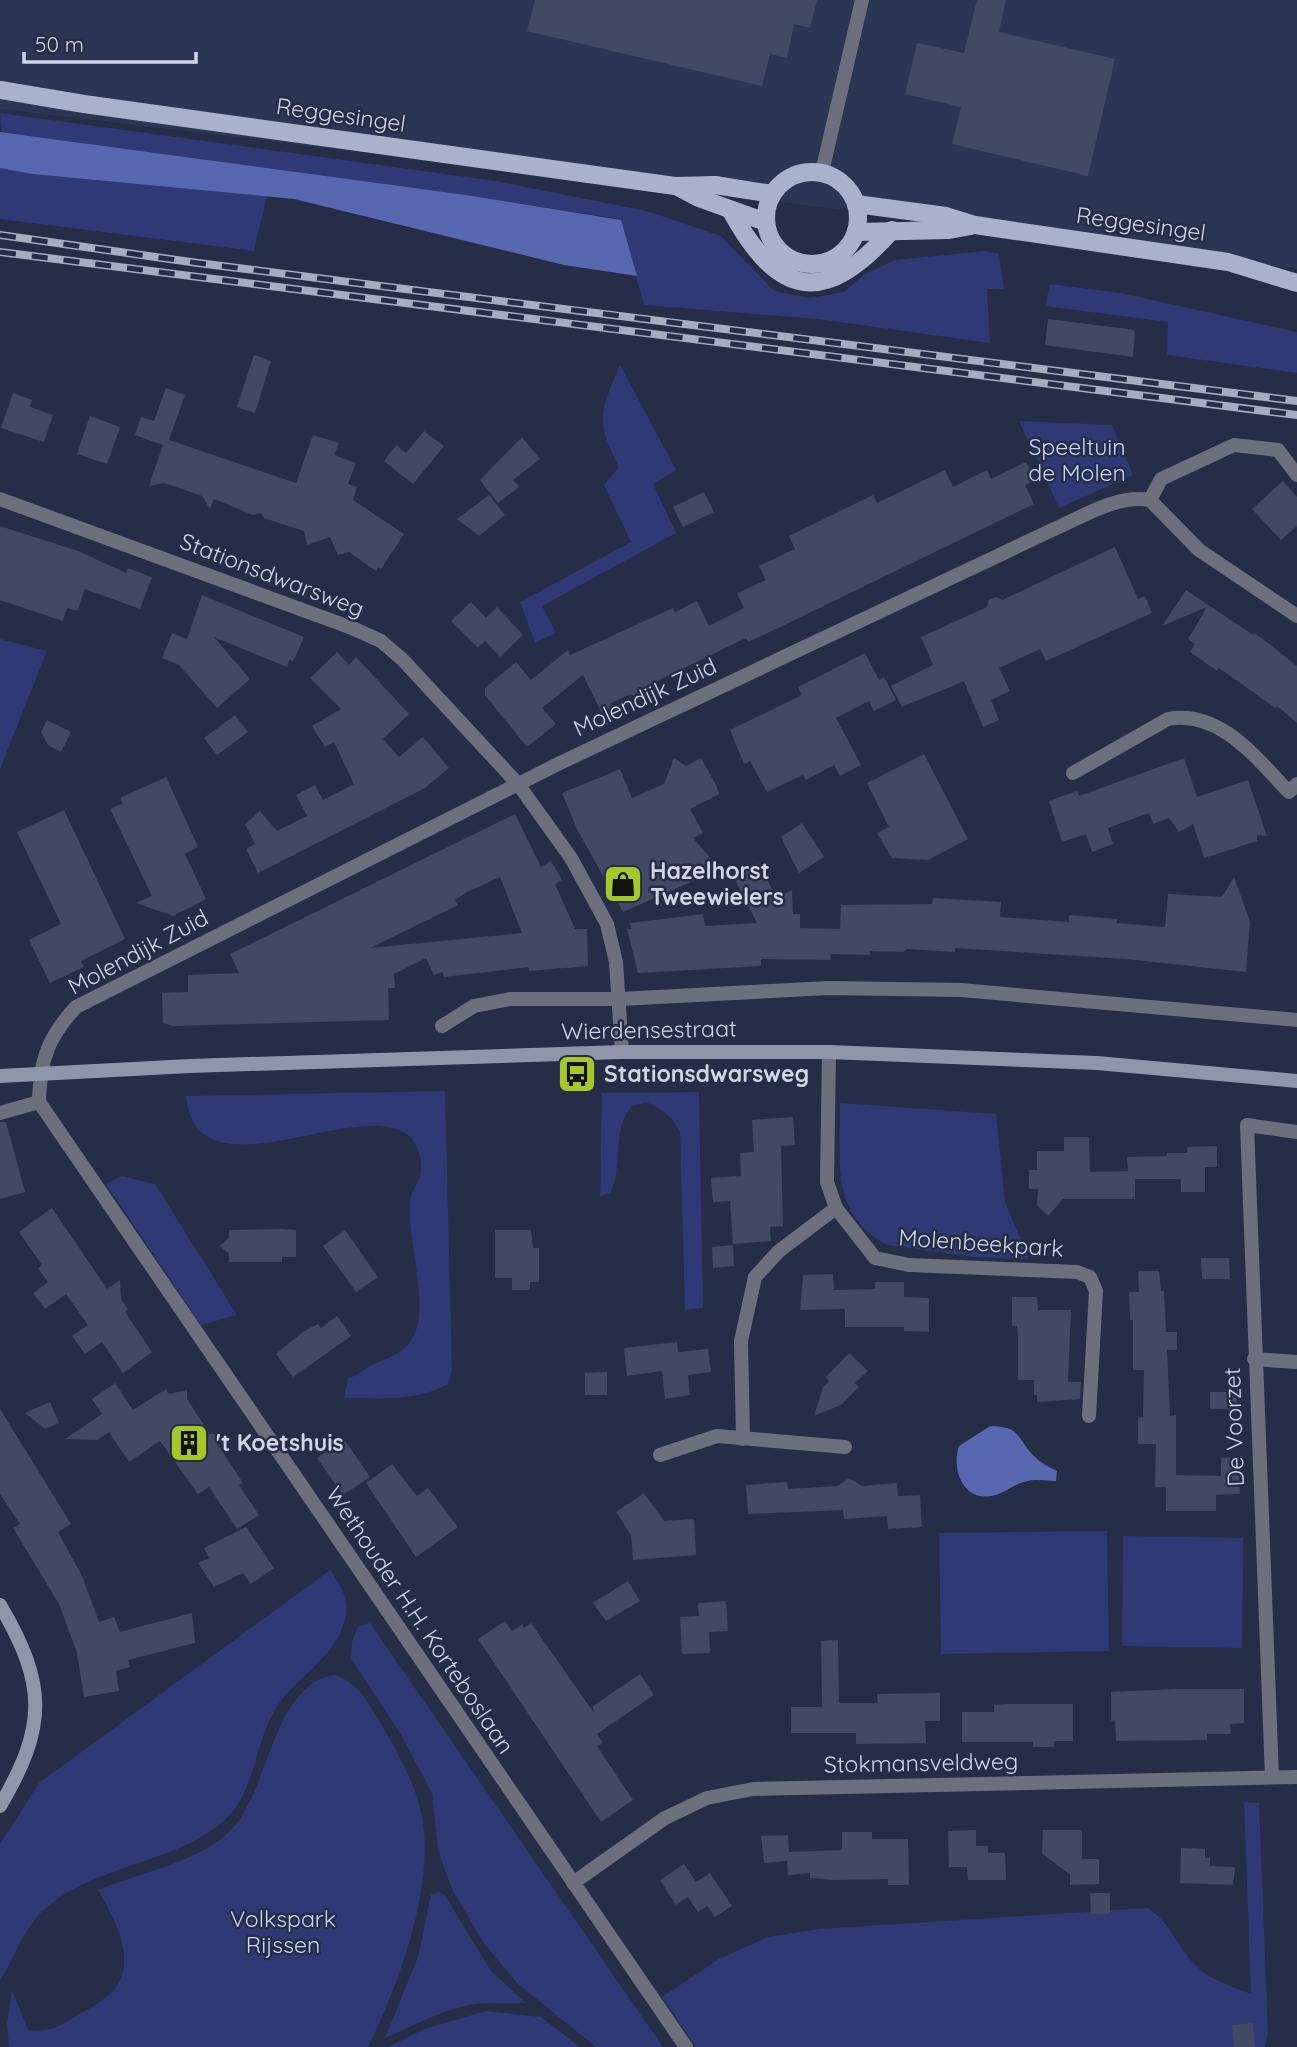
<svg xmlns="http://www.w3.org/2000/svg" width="1297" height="2047" font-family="Quicksand,sans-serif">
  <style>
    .built { fill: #2d3555 }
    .green { fill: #2e3975 }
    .water { fill: #5767b0 }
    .building { fill: #424965; fill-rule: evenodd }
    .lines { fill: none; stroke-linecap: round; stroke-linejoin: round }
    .street { stroke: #6c707d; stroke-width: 14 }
    .secondary { stroke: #8f95aa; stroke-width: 14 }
    .primary { stroke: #a9b1cd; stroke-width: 18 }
    .rail-casing { stroke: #a7adc0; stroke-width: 8 }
    .rail { stroke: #262d46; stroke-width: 5; stroke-dasharray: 16; stroke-linecap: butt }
    .labels { text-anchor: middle; stroke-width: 5; stroke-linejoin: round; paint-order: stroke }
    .street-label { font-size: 23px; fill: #d1d6e7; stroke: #262d46 }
    .park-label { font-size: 23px; fill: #c9d5ff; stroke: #262d46 }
    .poi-label { font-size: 23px; font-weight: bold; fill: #d1d6e7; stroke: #262d46; text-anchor: start }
  </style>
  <rect width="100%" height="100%" fill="#262d46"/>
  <path class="built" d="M0,0H1297V269L798,204L0,109Z"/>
  <g class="green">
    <path d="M0,113L496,181L647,211L721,236L774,291L809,298L844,292L865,274L895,260L985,251L999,254L1004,289H987L990,343L818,319L644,305L620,219L466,195L2,132Z"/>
    <path d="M0,168L32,174L267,196L254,251L0,219Z"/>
    <path d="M1050,284L1121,293L1297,332V373L1167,355L1168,322L1045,306Z"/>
    <path d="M620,365L676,470L653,484L676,533L542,606L556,633L535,643L520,602L631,542L604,485L619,467C595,421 600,412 620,365Z"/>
    <path d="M1019,421L1112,425L1133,475L1059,508Z"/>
    <path d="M0,639L47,651L0,769Z"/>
    <path d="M445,1091L452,1371L448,1384C417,1402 378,1398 344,1398L348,1378C360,1375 365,1367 376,1363C395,1356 411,1349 417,1327C426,1293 407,1237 410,1200C411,1191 418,1184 420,1176C424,1162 418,1141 405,1133C352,1099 196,1200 186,1096Z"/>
    <path d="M699,1092L703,1308L685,1310L680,1132C673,1117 662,1109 646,1102L631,1107C612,1131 623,1164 611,1192L600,1197L602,1093Z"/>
    <path d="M840,1103L996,1114L1005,1202L1029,1259L973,1257L887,1245C828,1214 841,1159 840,1103Z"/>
    <path d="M122,1176L155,1184L237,1315L201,1325L106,1184Z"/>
    <path d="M1107,1531L1109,1651L941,1654L939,1533Z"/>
    <path d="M1123,1536L1243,1538L1242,1648L1122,1646Z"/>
    <path d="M330,1570C342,1586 351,1603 344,1623C333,1658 298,1677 278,1705C254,1740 257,1790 225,1820C176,1864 95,1864 45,1909C22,1929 16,1957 0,1980V1844L39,1783Z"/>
    <path d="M370,1623L663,2047H596L518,1984L485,1945L453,1891L444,1868L438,1849L432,1793L401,1735L351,1658L352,1642L358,1627Z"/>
    <path d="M336,1675C361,1684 374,1712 387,1734C400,1758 415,1784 421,1812C437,1881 399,1985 368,2047H9L7,2024L12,1990L28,2030C52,2032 58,2027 78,2015C90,2008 109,1998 117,1986C136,1956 113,1916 98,1890C139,1873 196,1863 229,1832C270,1794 272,1681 336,1675Z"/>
    <path d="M1244,1802L1259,1803L1268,2033L1265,2047H696L662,1997L719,1959L768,1937L819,1929L1148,1908C1170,1922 1178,1948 1197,1967C1211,1980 1233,1987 1251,1994Z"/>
    <path d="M439,1892L444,1894L491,1971L526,2003C514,2004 501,2002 488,2003C452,2004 418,2024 385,2038L418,1957L431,1895Z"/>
    <path d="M486,2011L541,2017L580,2047H388L424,2029Z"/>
  </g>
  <g class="water">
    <path d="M0,132L466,195L621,220L637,276L564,265L294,199L32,174L0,168Z"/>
    <path d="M990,1426C1022,1427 1015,1436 1033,1455C1040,1462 1048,1467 1057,1471L1056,1481C1047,1481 1036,1479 1028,1481C1015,1483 1004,1494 991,1496C963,1501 951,1469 959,1446Z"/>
  </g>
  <g class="building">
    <path d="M535,0H817L810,28L794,24L787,58L770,54L762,86L527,31Z"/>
    <path d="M977,0H1006L999,32L1115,59L1088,176L952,144L961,107L905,94L917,43L964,53Z"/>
    <path d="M1048,319L1135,330L1133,357L1045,345Z"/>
    <path d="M254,355L271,361L255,413L237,407Z"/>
    <path d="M166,388L185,395L169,440L296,483L313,435L339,443L334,455L356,463L348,484L357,487L353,500L404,534L381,569L378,567L376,571L349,552L338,555L330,537L307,545L304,531L264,518L261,513L253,515L214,499L210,509L202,496L164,483L149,486L163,445L135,435L141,417L154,421Z"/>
    <path d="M13,393L32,400L30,407L53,415L44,442L1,428Z"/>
    <path d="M90,416L120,427L107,464L77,454Z"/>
    <path d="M424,431L444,446L413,484L384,461L396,445L406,453Z"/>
    <path d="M522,437L540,459L513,480L519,487L498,503L480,480Z"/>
    <path d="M1026,462L1036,480L1025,485L1034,504L776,629L748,642L746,638L655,682L643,688L641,701L631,694L611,703L608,726L583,675L542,708L556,724L527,747L485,695V688L516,662L531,680L568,650L570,655L673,608L675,612L697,601L709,626L744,608L737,593L766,580L759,566L795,549L789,536L873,495L877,503L945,470L953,487L987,470L991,479Z"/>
    <path d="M1283,481L1297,497V526L1281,540L1252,509Z"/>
    <path d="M704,492L714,512L683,527L673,507Z"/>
    <path d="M489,495L505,515L479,536L457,519Z"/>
    <path d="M0,526L78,551L126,573L128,568L152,577L140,609L85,589L77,611L67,608L63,621L0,600Z"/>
    <path d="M1115,547L1138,599L1145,596L1152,613L1046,661L1040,649L999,668L1010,691L991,700L999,720L983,727L964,681L902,707L891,686L933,665L921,637L987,607L989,600L996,597L1002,600Z"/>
    <path d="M1186,590L1253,635L1254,633L1264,640L1297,666V723L1277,706L1275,708L1219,668L1217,671L1190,652L1195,644L1188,639L1207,607L1162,626Z"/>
    <path d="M202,595L304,637L293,662L290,659L287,667L214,637L250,679L217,708L179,665L162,658L172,633L187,639Z"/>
    <path d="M471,602L486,618L497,607L523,635L500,657L485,641L478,648L451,621Z"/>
    <path d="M337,652L349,665L356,657L409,714L383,739L399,757L423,737L449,768L425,788L258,873L246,849L255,844L245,824L260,811L277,831L307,816L296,795L315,785L323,800L354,784L334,742L325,747L312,726L341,709L310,678Z"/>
    <path d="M865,653L879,680L884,677L896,700L874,711L869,701L836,718L861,765L840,776L834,765L806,780L803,775L767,792L750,761L744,764L730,730L802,695L798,687Z"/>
    <path d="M235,715L248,732L217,755L204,738Z"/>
    <path d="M47,720L71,732L61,752L48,745L41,732Z"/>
    <path d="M924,754L968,839L928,860L892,858L877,833L889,827L867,783Z"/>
    <path d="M674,758L686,766L701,758L716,785L719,794L690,809L703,833L693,838L720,869L623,912L577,829L562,793L620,769L632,798L664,784Z"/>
    <path d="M1184,758L1197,797L1248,780L1267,836L1257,835V841L1204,858L1193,824L1179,832L1169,818L1153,824L1149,813L1108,828L1113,844L1092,852L1086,834L1062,842L1049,801L1077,791L1079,796Z"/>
    <path d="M166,777L198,847L185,854L206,899L173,916L136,903L152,896L110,809L123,803L120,798Z"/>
    <path d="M64,810L125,939L81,961L84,967L50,983L29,940L61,924L17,832Z"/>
    <path d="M515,814L541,867L551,861L562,880L555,884L575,929H587L588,966L529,971L528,967L444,977L442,972L434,975L426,958L394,974L395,988H388L389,1020L173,1026L163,1023L162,993L188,992V975L239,973L230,954ZM500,877L522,933L370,948L458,905L455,900L467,892Z"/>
    <path d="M802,823L824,857L799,873L781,837Z"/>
    <path d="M758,863L777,898L792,890L793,914H800V928L840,929L841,905L932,904L933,898L1001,902L1000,917L1069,922V915L1117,919V923L1165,927L1168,894L1222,897L1234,877L1250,922L1246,972L1126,959L955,948V952L907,949L903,952L870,951V955L831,954L830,960L761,959V966L638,973L627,929H632L629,923L703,914L705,926L757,923L733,876Z"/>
    <path d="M793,1117L795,1145L781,1146L783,1226L770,1227L771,1241L733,1244L730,1201L713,1202L711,1178L741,1176L740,1153L754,1152L752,1120Z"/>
    <path d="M0,1122H6L25,1192L0,1199Z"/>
    <path d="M1064,1137H1089L1090,1172L1128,1171L1127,1157L1167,1156V1153H1187V1147L1217,1146V1167H1205V1192H1181V1179H1135V1199H1063L1048,1216L1037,1205L1038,1189H1029V1170H1037V1151H1064Z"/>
    <path d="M52,1208L107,1289L120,1280L121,1299L128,1309L125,1312L152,1352L123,1373L102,1342L85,1354L72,1336L88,1325L66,1294L45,1309L33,1293L48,1282L38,1268L42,1265L19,1232Z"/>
    <path d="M282,1229L296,1230V1257H282V1262H229V1254L220,1246L229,1238V1230Z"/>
    <path d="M345,1230L378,1277L356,1292L323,1246Z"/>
    <path d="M495,1230H531L533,1248H539V1282H530V1290H512V1278H495Z"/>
    <path d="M733,1245L734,1266L713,1268L712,1247Z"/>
    <path d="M1201,1258H1229L1230,1279H1202Z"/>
    <path d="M1138,1271H1159L1161,1291H1164L1166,1332H1177V1350H1167L1170,1416L1176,1415V1475L1221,1476V1458L1238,1457L1240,1494L1216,1495V1511H1166V1487H1155L1156,1444H1138V1418L1143,1417L1144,1370H1133V1320H1130L1129,1292H1139Z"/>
    <path d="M833,1274L834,1290L875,1289V1282H904V1297L929,1298V1332L904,1331V1327H845V1309L800,1310L803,1275Z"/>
    <path d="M1012,1297H1037L1038,1310H1071L1068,1382H1081L1080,1399L1037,1402V1395H1034V1380H1018V1337L1017,1326H1012Z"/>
    <path d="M337,1316L351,1336L293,1377L276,1354L304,1331L318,1324L321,1328Z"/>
    <path d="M677,1342L678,1352L708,1349L711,1372L688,1375L690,1395L665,1399L662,1371L627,1376L624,1348Z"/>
    <path d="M849,1353L868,1371L855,1383L859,1387L841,1405L814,1416L823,1387L829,1381L826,1377Z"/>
    <path d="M607,1372V1395H585V1373Z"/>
    <path d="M115,1383L133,1410L166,1389L169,1394L187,1390V1399L210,1434H216V1442L243,1483L239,1485L259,1515L237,1529L209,1487L198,1494L160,1441L129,1462L109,1432L97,1440L65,1439L102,1414L92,1399Z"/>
    <rect x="1210" y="1392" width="27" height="17"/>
    <path d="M50,1402L59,1423L45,1429L25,1413Z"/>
    <path d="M0,1409L71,1524L58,1532L82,1576L99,1622L114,1617L120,1632L192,1613L195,1643L128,1660L130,1667L116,1671L119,1691L84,1697L77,1653L59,1604L13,1528L20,1524L0,1494Z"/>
    <path d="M344,1439L370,1477L343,1495L317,1458Z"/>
    <path d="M392,1464L417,1496L428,1488L458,1527L416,1557L366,1483Z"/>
    <path d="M849,1478L862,1486L897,1483L898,1496L920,1495L922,1527L888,1529L887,1516L844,1519L843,1510L748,1514L746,1485L787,1482L788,1489L838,1486Z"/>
    <path d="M644,1493L664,1521L694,1519L696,1555L633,1560L631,1535L616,1512Z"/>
    <path d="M246,1527L274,1568L251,1584L243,1573L214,1587L198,1563L209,1558L204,1548Z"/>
    <path d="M628,1581L640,1601L606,1621L593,1603Z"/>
    <path d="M726,1601L728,1631L709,1632L710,1653L682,1654L680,1617L699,1616L698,1603Z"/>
    <path d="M505,1621L512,1631L522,1624L524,1628L531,1623L594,1713L593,1706L640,1674L654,1695L597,1734L603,1743L597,1746L633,1800L601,1822L478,1639Z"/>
    <path d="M838,1640L839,1703H878L877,1694L940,1693V1721H925L926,1743L856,1744V1733H791V1707H822L821,1641Z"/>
    <path d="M1175,1689H1244V1723L1230,1724L1231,1734H1207V1740L1116,1741L1115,1720L1111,1721V1692Z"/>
    <path d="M1006,1704H1073V1741H1054V1747H1033V1742H962V1712H994V1705Z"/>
    <path d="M976,1830V1846H988V1853H1005L1006,1880H968L967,1867H949L948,1831Z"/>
    <path d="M1043,1830H1082V1859H1099V1884L1070,1885V1875L1042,1853Z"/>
    <path d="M842,1832H872V1839H908L909,1885H888V1879L835,1880L810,1878V1873L788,1875L787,1861L764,1863L761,1836L788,1835L789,1852L842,1850Z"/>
    <path d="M1181,1848L1205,1849V1858H1210V1866L1235,1867L1233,1885L1180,1883Z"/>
    <path d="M684,1864L696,1882L710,1873L732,1906L715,1917L707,1906L698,1912L688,1897L676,1905L660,1880Z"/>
    <path d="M1090,1893H1110V1914H1091Z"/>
    <path d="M1253,2023L1255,2047H1234L1232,2025Z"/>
  </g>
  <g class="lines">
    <g class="street">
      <path d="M822,172L862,0"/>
      <path d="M0,499L352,628L381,641L403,660L518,784L571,858L607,924L616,962L622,1052"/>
      <path d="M1150,500L1199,550L1297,616"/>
      <path d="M1073,773L1168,719C1220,709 1257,759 1289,792L1297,784"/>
      <path d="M442,1026L474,1006L510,999H620L828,988L961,990L1297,1020"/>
      <path d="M829,1052L827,1182L836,1208L875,1258L909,1265L1077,1272L1090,1277L1096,1291L1089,1416"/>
      <path d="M0,1113L39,1102"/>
      <path d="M1254,1359L1297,1362"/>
      <path d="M743,1439L741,1341L755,1277L779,1251L836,1208"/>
      <path d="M660,1455L717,1436L845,1447"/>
      <path d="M1272,1777L1247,1125L1297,1132"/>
      <path d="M573,1883L665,1818L707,1798L753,1789L1297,1777"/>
      <path d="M686,2047L39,1102C40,1060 48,1037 76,1007L560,763L1050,531C1081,518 1116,494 1150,500L1161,479L1234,445L1278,450L1297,475"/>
    </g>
    <g class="secondary">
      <path d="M0,1076L190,1066L622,1052H829L1097,1063L1297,1081"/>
      <path d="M0,1605C47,1685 47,1726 0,1806"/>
    </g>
    <g class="primary">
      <path d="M0,90L84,104L675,186L715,185L772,194"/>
      <circle cx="812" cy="218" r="46"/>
      <path d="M678,187L699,198L766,222"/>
      <path d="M856,204L946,216L975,225L1228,262L1297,283"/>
      <path d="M731,211C779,299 825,306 892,230"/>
      <path d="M856,232L949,230L971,226"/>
    </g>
    <g class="rail-casing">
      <g id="rail">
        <path d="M0,235L198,263L1297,401"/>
        <path d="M0,252L1297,415"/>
      </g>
    </g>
    <use href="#rail" class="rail"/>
  </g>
  <defs>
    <g id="shop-square" transform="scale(2.0125)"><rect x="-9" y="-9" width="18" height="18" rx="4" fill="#a4c826" stroke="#262d46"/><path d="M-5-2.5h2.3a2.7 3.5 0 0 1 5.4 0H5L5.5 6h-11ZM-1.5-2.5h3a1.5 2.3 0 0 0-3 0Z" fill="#111"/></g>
    <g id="bus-square" transform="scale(2.0125)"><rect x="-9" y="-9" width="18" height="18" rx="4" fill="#a4c826" stroke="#262d46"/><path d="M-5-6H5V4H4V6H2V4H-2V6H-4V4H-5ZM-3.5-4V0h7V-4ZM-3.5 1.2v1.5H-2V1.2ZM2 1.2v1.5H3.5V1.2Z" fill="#111"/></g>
    <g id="building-square" transform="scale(2.0125)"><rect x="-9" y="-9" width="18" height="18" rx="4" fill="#a4c826" stroke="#262d46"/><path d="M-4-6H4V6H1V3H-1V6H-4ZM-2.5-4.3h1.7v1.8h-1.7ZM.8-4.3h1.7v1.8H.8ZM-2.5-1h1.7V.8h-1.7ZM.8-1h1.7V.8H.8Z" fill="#111"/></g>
  </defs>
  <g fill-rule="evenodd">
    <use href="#shop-square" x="623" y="884"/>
    <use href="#bus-square" x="577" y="1074"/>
    <use href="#building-square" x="189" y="1443"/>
  </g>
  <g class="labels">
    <g class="street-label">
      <text transform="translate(341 115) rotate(8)" y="8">Reggesingel</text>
      <text transform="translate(1141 224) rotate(8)" y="8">Reggesingel</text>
      <text transform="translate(272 575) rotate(21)" y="8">Stationsdwarsweg</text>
      <text transform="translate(645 697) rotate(-25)" y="8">Molendijk Zuid</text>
      <text transform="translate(138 952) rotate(-28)" y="8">Molendijk Zuid</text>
      <text transform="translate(649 1030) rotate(-1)" y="8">Wierdensestraat</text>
      <text transform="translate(981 1243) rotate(4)" y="8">Molenbeekpark</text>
      <text transform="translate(1234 1427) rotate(-92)" y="8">De Voorzet</text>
      <text transform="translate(420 1620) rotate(56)" y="8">Wethouder H.H. Korteboslaan</text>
      <text transform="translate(921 1763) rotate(-1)" y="8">Stokmansveldweg</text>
    </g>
    <g class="park-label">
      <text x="1077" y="455">Speeltuin<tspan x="1077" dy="26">de Molen</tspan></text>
      <text x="283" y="1927">Volkspark<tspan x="283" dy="26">Rijssen</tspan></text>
    </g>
    <g class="poi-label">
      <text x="650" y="879">Hazelhorst<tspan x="650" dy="26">Tweewielers</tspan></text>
      <text x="604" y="1082">Stationsdwarsweg</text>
      <text x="216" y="1451">'t Koetshuis</text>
    </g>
  </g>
  <path d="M24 52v10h172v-10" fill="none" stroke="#d1d6e7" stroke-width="3.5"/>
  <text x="35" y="52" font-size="21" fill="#d1d6e7" stroke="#262d46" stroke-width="5" paint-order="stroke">50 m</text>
</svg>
